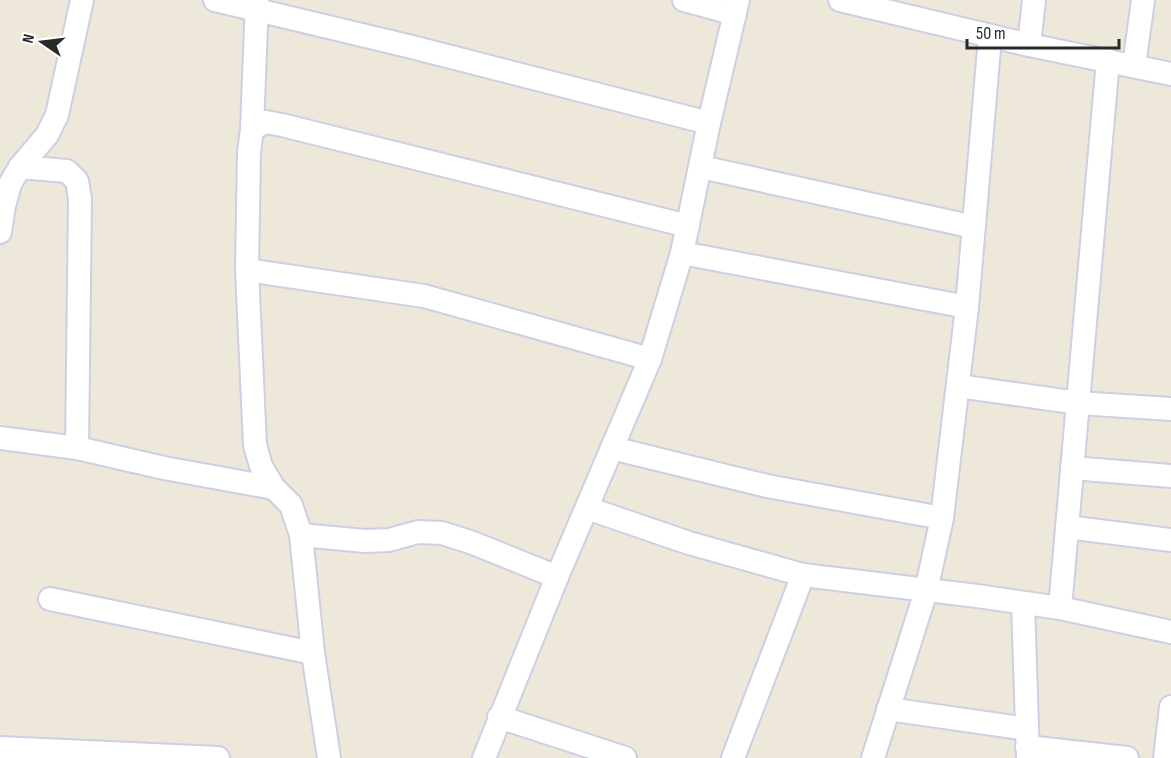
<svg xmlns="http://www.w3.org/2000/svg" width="1171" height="758" font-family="'Sofia Sans Condensed',sans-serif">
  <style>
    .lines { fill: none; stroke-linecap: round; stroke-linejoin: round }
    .street-casing { stroke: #cecee4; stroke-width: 26 }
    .street { stroke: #fff; stroke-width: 22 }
  </style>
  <rect width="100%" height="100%" fill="#ede8d9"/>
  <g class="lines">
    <g class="street-casing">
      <g id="street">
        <path d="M215,0L412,47L709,123"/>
        <path d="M684,0L735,14"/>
        <path d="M840,0L1029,45L1171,74"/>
        <path d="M1029,45L1034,0"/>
        <path d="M1134,66L1143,0"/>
        <path d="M252,129L257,0"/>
        <path d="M20,167L67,171L77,181L80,199L77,448"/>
        <path d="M701,167L974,227"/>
        <path d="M0,232L4,206L10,184L20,167L47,135L57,115L82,0"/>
        <path d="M682,253L967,307"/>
        <path d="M247,270L424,296L650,359"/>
        <path d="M958,386L1078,403L1171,409"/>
        <path d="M0,438L77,448L164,468L274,488"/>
        <path d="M612,448L767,486L942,518"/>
        <path d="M1072,468L1171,476"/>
        <path d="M587,508L689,543L803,575L977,596L1060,608L1171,632"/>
        <path d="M1067,527L1171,540"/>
        <path d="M301,535L365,541L389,540L418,532L442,533L473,543L557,577"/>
        <path d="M50,599L313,653"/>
        <path d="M1023,603L1028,758"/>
        <path d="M1060,608L1108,60"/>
        <path d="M888,709L1027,729"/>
        <path d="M499,717L625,758"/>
        <path d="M1027,747L1127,758"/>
        <path d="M0,748L218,758"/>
        <path d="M329,758L313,653L301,535L291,505L274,488L261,466L255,445L247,270L249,152L252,129L266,122L282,125L688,226"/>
        <path d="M484,758L557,577L650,359L682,253L709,123L738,0"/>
        <path d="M733,758L803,575"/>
        <path d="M873,758L926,591L942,518L967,307L990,37"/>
        <path d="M1165,758L1171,707"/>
      </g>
    </g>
    <use href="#street" class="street"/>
  </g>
  <g transform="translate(42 42) rotate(284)" stroke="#ffffff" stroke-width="4.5" paint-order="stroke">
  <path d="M0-4.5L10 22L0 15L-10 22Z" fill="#292929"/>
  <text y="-9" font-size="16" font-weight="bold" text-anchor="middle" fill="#292929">N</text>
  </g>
  <path d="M967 39v9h152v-9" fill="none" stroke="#292929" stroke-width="3"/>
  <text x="976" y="39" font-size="18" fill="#292929" stroke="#ffffff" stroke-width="4.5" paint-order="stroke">50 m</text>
</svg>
